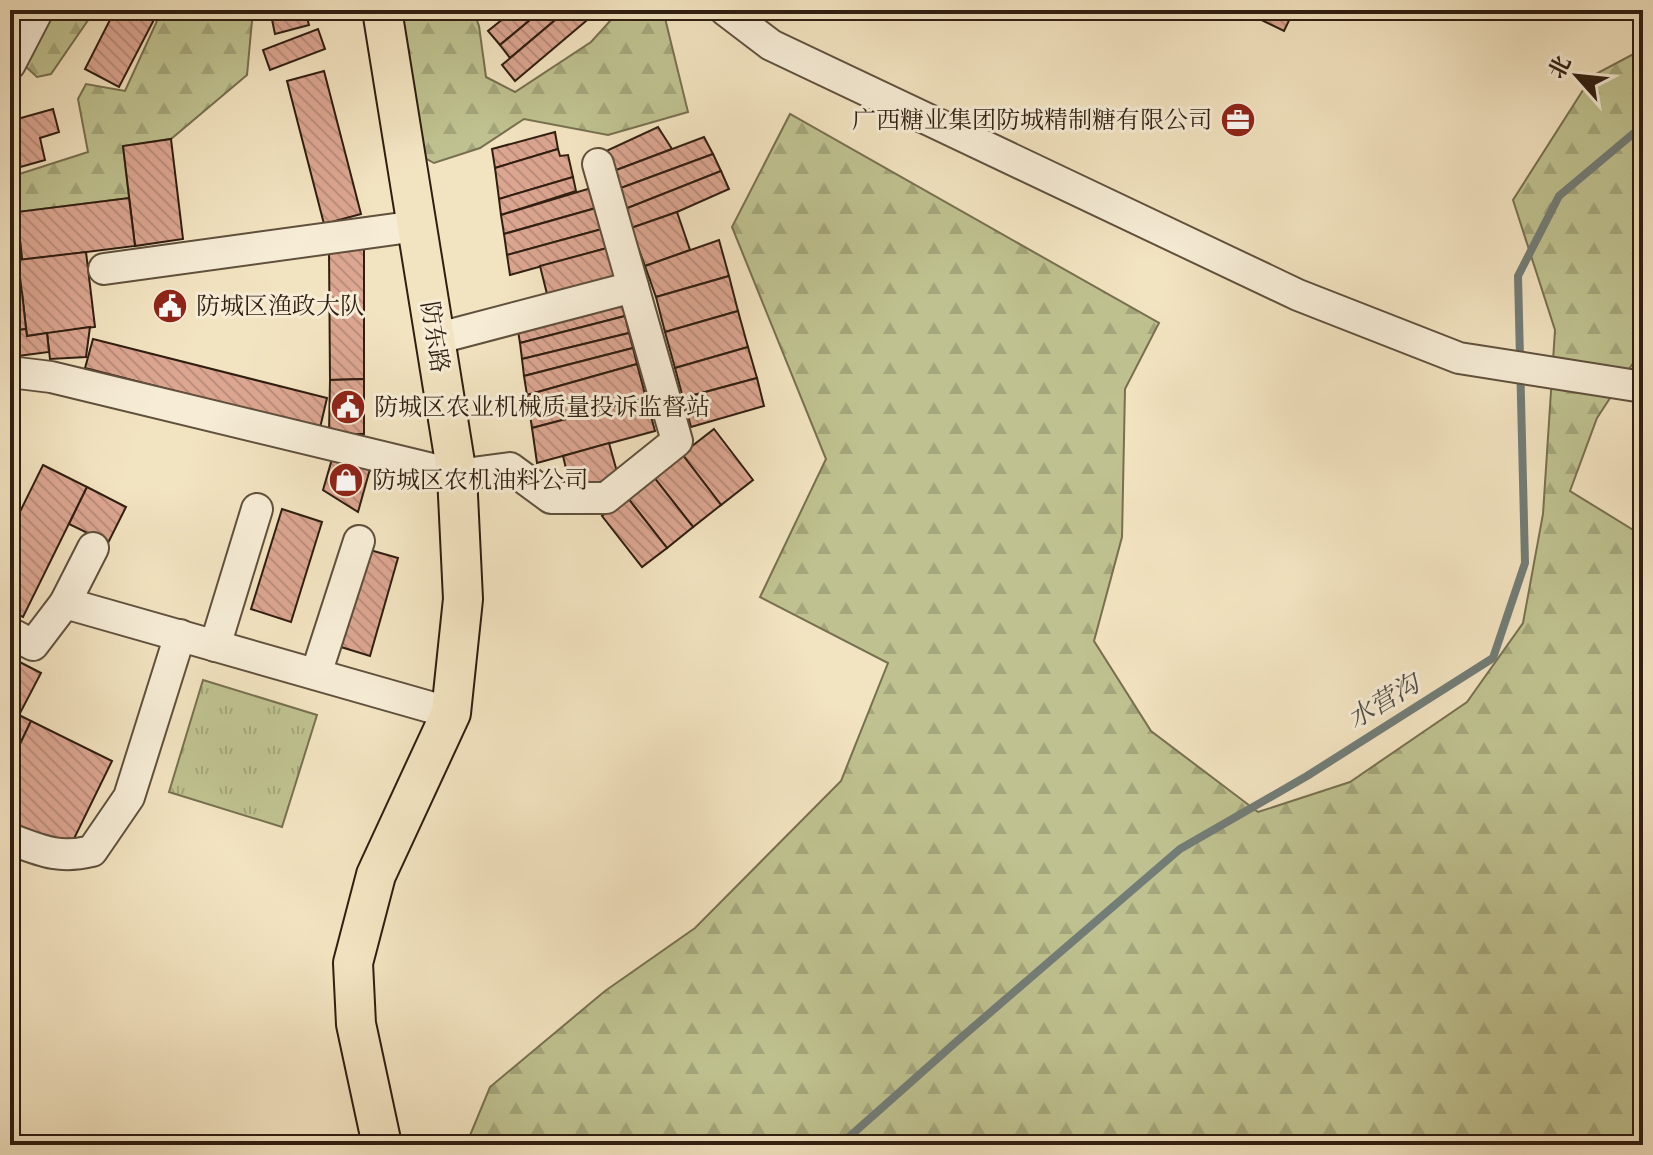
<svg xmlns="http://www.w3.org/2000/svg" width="1653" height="1155" font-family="'IM FELL Great Primer','Noto Serif SC',serif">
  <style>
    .grass { fill: url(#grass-tufts); stroke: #777050; stroke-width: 2 }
    .forest { fill: url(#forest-firs); stroke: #777050; stroke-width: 2 }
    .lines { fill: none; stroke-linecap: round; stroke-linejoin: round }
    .stream { stroke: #727d78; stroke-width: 8 }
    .building { fill: url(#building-back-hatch); stroke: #2f1e11; stroke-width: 2 }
    .minor-casing { stroke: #60503d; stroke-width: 34 }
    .major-casing { stroke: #2f1e11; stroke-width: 42 }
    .minor { stroke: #f7edd7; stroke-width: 30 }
    .major { stroke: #f3e4c1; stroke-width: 38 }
    .labels { text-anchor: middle; stroke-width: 6; stroke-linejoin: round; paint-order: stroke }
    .poi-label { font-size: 24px; fill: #2f1e11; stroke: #f7edd7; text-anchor: start }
    .street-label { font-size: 24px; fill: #2f1e11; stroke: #f7edd7 }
    .water-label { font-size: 26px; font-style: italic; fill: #504d44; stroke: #f7edd7 }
  </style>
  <defs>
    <pattern id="grass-tufts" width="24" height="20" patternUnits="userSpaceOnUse" patternTransform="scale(2)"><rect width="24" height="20" fill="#bfc290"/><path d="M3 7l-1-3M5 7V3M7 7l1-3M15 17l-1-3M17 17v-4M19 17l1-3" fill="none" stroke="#a4a67b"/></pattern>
    <pattern id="forest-firs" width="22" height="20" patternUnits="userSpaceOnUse" patternTransform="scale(2)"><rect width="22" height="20" fill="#bfc290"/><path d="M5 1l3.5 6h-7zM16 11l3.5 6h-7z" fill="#a4a67b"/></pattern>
    <pattern id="building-back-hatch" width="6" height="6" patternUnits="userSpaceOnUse" patternTransform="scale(2)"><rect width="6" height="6" fill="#dca691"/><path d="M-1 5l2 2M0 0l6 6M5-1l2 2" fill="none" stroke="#bd8e7c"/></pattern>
  </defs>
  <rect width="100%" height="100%" fill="#f3e4c1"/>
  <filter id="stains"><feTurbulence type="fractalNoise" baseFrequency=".0025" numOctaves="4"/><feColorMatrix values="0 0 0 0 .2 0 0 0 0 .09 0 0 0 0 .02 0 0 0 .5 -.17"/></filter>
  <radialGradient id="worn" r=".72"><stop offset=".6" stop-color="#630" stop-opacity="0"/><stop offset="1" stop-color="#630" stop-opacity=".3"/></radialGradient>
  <path class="grass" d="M203,680L317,715L282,827L169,792Z"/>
  <g class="forest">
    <path d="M51,10H95L51,74L37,77L25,66Z"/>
    <path d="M162,10H253L247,75L171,139L123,146L129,198L17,212L19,231L10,233V177L88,152L78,99L86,84L125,91Z"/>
    <path d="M405,10H473L479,26L486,77L515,92L591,42L620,10H663L688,112L608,135L524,119L480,148L434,163L416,153L399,25Z"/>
    <path d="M1643,49V348L1597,418L1570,491L1643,536V1145H466L490,1087L605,991L695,928L841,781L888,663L760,597L826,459L732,227L790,114L1159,323L1125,389L1122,537L1094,641L1151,731L1258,812L1350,782L1467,702L1523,623L1543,514L1555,330L1513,200L1592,76Z"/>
  </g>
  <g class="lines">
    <path class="stream" d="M840,1145L956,1042L1180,849L1307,776L1493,658L1525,563L1518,276L1559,196L1634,133L1643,137"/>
  </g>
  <g class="building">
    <path d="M115,10H159L119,87L85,69Z"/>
    <path d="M270,10H305L309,25L275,34Z"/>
    <path d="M514,10H542L500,45L488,31Z"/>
    <path d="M542,10H567L510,58L500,45Z"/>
    <path d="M567,10H599L515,81L502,65Z"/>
    <path d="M1241,10H1294L1284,31Z"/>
    <path d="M318,29L325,49L270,70L263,50Z"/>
    <path d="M324,71L361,214L324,224L287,81Z"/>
    <path d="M53,109L59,132L40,138L45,160L10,170V121Z"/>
    <path d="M658,127L672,149L611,172L604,152Z"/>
    <path d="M555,132L558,149L495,168L492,149Z"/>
    <path d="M704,137L713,154L618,189L611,172Z"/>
    <path d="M171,139L183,239L135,246L123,146Z"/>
    <path d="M558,149L560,156L568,155L573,177L499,199L495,168Z"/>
    <path d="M713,154L721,171L625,209L618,189Z"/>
    <path d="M721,171L729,189L677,212L631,228L625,209Z"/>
    <path d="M573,177L576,191L501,215L499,199Z"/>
    <path d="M591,188L596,208L504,234L501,215Z"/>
    <path d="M129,198L135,246L22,260L17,212Z"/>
    <path d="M596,208L602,229L507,255L504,234Z"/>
    <path d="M677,212L690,250L645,266L631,228Z"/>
    <path d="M602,229L607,248L510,275L507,255Z"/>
    <path d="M19,231L22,260L10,261V233Z"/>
    <path d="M719,240L729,276L656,297L645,266Z"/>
    <path d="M607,248L615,280L548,298L540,266Z"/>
    <path d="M329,249H364V379L330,380Z"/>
    <path d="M86,252L95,327L27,336L18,260Z"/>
    <path d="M729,276L738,311L665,332L656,297Z"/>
    <path d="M22,292L26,329L10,331V293Z"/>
    <path d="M620,297L625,316L520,343L517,325Z"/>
    <path d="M738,311L748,347L675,368L665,332Z"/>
    <path d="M625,316L629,333L522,359L520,343Z"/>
    <path d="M90,327L86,357L50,359L47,333Z"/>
    <path d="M26,329L27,336L47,333L49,352L10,357V331Z"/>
    <path d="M629,333L633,348L524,376L522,359Z"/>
    <path d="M93,339L327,398L320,428L85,368Z"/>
    <path d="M748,347L757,378L683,398L675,368Z"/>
    <path d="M633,348L637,364L527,395L524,376Z"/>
    <path d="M637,364L646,398L532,428L527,395Z"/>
    <path d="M757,378L764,406L691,427L683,398Z"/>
    <path d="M364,379V434H329L330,380Z"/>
    <path d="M646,398L655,431L537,463L532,428Z"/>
    <path d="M714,429L753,480L721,505L682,454Z"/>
    <path d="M609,443L619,479L587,488L583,473L568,477L563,456Z"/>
    <path d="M682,454L721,505L693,527L653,476Z"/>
    <path d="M332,459L370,469L358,512L323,490Z"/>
    <path d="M43,465L87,487L23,617L10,611V532Z"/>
    <path d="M653,476L693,527L667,548L627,497Z"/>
    <path d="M87,487L126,507L108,543L69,524Z"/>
    <path d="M627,497L667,548L642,567L602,516Z"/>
    <path d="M282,509L322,522L291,622L251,609Z"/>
    <path d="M370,550L398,558L370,656L341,647Z"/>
    <path d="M10,657L41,673L19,715L31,721L10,765Z"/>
    <path d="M31,721L112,761L67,853L10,825V765Z"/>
  </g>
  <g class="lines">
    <g class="minor-casing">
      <g id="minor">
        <path d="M725,10L771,45L1298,295L1459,358L1643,387"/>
        <path d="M10,64L38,10"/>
        <path d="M104,269L417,226"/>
        <path d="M435,339L633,287"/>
        <path d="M10,372L51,377L457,475L510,468L551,498H606L677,441L598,164"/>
        <path d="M65,603L451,713"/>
        <path d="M10,633L33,645L65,603L93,548"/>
        <path d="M215,646L257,509"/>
        <path d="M316,674L359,541"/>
        <path d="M10,839C42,851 59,859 92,851L129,797L180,635"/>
      </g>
    </g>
    <g class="major-casing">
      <path id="major" d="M382,1145L356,1024L353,963L376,875L451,713L463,599L457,475L382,10"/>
    </g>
    <use href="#minor" class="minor"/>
    <use href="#major" class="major"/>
  </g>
  <defs>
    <g id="office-disc" transform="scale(1.8)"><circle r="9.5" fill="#8f2418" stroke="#f7edd7"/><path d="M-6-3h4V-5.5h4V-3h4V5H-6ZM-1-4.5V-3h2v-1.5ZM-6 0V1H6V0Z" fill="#fff"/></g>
    <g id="civic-disc" transform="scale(1.8)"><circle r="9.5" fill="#8f2418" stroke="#f7edd7"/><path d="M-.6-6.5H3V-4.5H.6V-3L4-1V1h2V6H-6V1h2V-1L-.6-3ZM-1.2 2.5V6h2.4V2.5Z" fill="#fff"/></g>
    <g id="shop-disc" transform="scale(1.8)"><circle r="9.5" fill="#8f2418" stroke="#f7edd7"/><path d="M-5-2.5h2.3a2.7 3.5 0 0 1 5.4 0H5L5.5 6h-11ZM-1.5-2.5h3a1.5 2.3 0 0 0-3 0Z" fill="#fff"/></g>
  </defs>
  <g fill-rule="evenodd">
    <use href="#office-disc" x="1238" y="120"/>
    <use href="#civic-disc" x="170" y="306"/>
    <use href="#civic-disc" x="348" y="407"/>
    <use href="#shop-disc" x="346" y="480"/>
  </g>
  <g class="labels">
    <g class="poi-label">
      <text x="1212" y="128" text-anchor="end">广西糖业集团防城精制糖有限公司</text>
      <text x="196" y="314">防城区渔政大队</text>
      <text x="374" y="415">防城区农业机械质量投诉监督站</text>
      <text x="372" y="488">防城区农机油料公司</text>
    </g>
    <g class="street-label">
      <text transform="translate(435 337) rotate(81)" y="8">防东路</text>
    </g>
    <g class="water-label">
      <text transform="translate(1383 701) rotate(-31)" y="9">水营沟</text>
    </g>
  </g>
  <rect width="1653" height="1155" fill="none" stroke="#f3e4c1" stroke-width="40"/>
  <rect x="12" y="12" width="1629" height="1131" fill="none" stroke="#2f1e11" stroke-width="4"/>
  <rect x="20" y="20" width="1613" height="1115" fill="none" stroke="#2f1e11" stroke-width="2"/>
  <g transform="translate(1577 76) rotate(297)" stroke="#f7edd7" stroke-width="6" paint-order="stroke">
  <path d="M0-6L14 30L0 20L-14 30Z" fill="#2f1e11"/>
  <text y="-12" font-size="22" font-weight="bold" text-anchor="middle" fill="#2f1e11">北</text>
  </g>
  <rect width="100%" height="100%" filter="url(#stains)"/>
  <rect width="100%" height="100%" fill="url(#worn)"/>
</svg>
